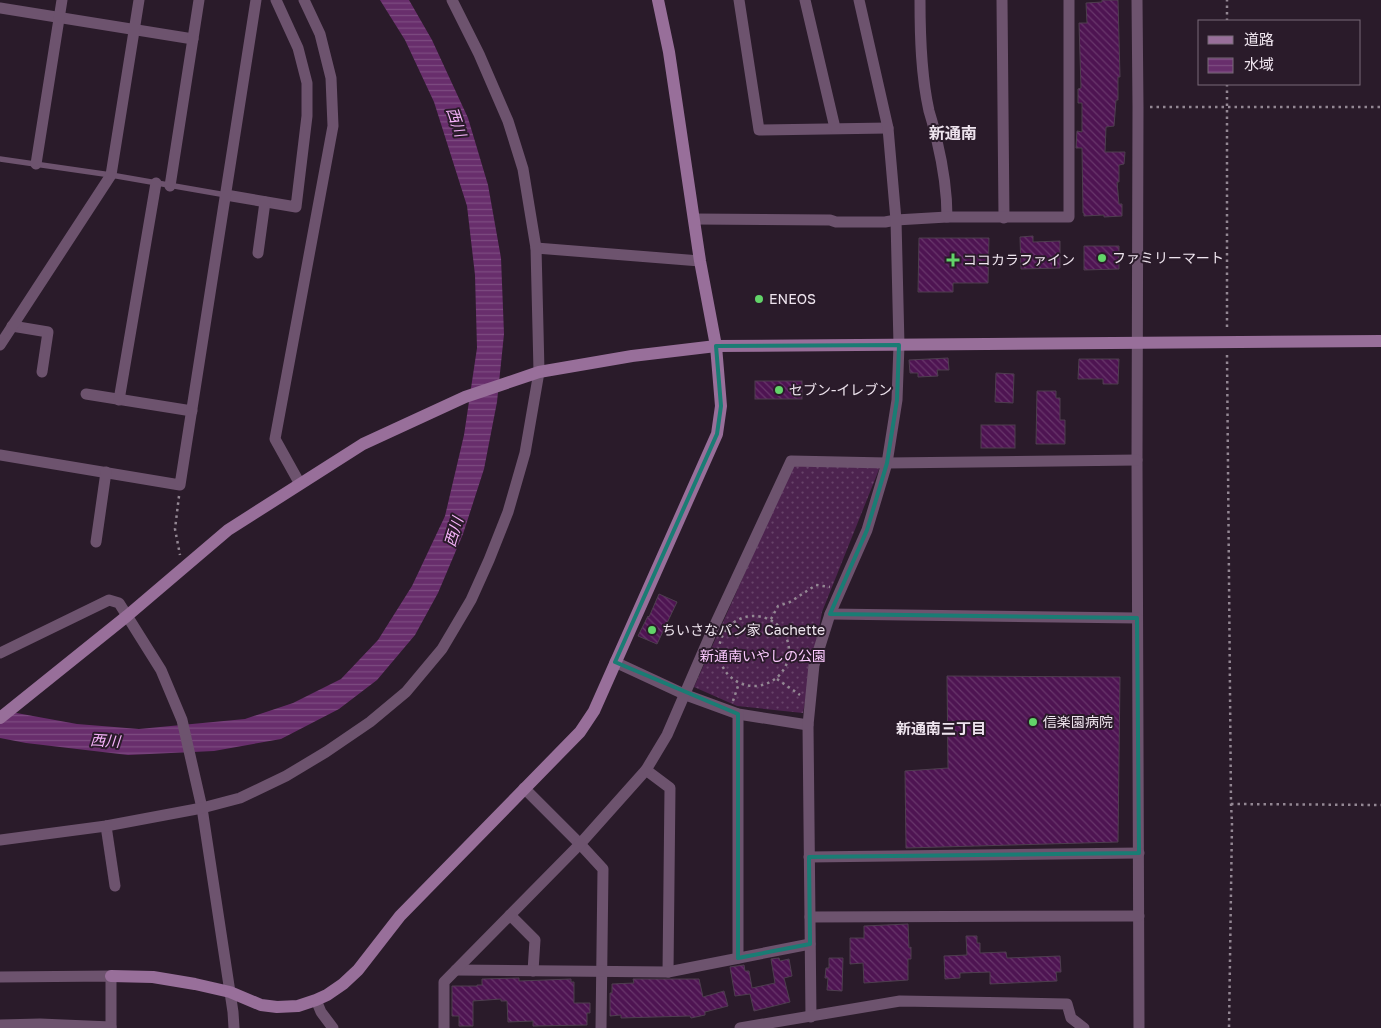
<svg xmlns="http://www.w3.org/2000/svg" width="1381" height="1028" font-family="'Golos Text','Noto Sans JP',sans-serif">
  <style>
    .grass { fill: url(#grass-dots) }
    .water { fill: url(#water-rules) }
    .building { fill: url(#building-back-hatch); stroke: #4e3e4f }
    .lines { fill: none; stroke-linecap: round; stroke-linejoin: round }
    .path { stroke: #938793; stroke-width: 2.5; stroke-dasharray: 2.5 4; stroke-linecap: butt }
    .lane { stroke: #6d536e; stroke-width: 5.5 }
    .street { stroke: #6d536e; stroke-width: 11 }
    .secondary { stroke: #986f9a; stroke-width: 12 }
    .marked { fill: none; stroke: #1a7c74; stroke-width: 4; stroke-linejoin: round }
    .poi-dot { fill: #62d469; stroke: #2a1b2a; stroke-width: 2 }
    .labels { text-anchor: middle; stroke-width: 4; stroke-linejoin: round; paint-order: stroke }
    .poi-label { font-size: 14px; fill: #eee4ee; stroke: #2a1b2a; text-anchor: start }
    .park-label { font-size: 14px; fill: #fccaff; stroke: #2a1b2a }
    .water-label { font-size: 15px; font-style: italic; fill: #f6b3fa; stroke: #2a1b2a }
    .neighbourhood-label { font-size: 15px; font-weight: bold; fill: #eee4ee; stroke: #2a1b2a }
    .quarter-label { font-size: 16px; font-weight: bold; fill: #eee4ee; stroke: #2a1b2a }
  </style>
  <defs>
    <pattern id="grass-dots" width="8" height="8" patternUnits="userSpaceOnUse" patternTransform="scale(1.25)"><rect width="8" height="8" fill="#4d234f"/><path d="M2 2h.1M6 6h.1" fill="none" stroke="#674369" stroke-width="1.8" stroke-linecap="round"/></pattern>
    <pattern id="water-rules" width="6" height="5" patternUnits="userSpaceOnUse" patternTransform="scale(1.25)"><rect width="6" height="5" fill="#682e6c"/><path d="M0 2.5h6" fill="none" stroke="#7e4c81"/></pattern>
    <pattern id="building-back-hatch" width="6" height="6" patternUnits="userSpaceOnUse" patternTransform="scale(1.25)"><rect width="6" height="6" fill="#4e1452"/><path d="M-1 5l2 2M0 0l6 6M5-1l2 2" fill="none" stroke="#68366b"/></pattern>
  </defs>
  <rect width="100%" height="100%" fill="#2a1b2a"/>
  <path class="grass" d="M793,465L880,467L822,612L803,713L737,706L694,687Z"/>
  <path class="water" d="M380,0H409L432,40L468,118L488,185L501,258L504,334L497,402L484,469L463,534L438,593L415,635L377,680L339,709L281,739L214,751L128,755L26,743L0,738V710L77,724L139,729L245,719L293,703L341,679L378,640L412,586L445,516L464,435L477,348L475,275L467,206L434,102L405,40Z"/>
  <g class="building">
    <path d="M1102,0H1118L1120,77H1118V100H1116L1114,126L1106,127L1105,152H1125L1124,164L1119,165V182H1117L1119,204H1122V216L1104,217V215L1084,216V213H1083L1082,148H1076L1077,131L1082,132V103H1078V89L1081,88L1079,23H1087L1086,3L1102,2Z"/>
    <path d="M1033,236V242L1060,241V268L1021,269L1020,237Z"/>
    <path d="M919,238H989L988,283H953V292H918Z"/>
    <path d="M1084,246H1119V269L1084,270Z"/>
    <path d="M948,358L949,370H937L938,376L918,377V373H910L909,360Z"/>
    <path d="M1079,359H1119L1118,384H1103V379H1078Z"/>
    <path d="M996,373L1014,374L1013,403L995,402Z"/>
    <rect x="755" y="381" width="47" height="18"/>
    <path d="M1037,391H1056V398H1060V420H1065V444H1036Z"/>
    <rect x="981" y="425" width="34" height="23"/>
    <path d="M659,594L677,602L657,644L638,636L648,616L649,617Z"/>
    <path d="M947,676L1120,677L1118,842L906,848L905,771L948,768Z"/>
    <path d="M908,924L909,948L911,947V959H908V980L864,983L863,963L850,964V938H864V926Z"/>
    <path d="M966,936H977V943H980V953L1006,952L1007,958L1060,956L1061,972H1056L1057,981L990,984V972L960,973V978L945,979L944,956L967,955Z"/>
    <path d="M779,958L780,961L789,959L792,976L784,978L790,1002L754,1011L750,994L735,996L730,967L744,965L745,971H749L752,988L775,983L771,959Z"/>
    <path d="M829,958H843L842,991L827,990L828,978H825L826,968H829Z"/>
    <path d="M519,978V981L571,979V982H574V1003H590V1013H587V1025L533,1026V1021L508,1022L507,1001H501V999L473,1001V1026H459V1016H452V986H477V985H482V979Z"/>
    <path d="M633,979H699L703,997L724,991L728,1006L705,1012V1015L691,1018L690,1016L621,1018V1015L610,1016V993H612V984L634,983Z"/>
  </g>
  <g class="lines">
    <g class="path">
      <path d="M1227,21V0"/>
      <path d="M1227,84V330"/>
      <path d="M1150,107H1381"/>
      <path d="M1227,355L1231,804L1232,823L1229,1028"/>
      <path d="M179,496L175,529L180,555"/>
      <circle cx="754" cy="651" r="35"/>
      <path d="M771,619L778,606L790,602L816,585L830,587"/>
      <path d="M777,679L800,695"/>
      <path d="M733,701L739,683"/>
      <path d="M1231,804L1381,805"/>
    </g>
    <path class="lane" d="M0,159L111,175L226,195"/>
    <g class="street">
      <path d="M739,0L759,130L888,128"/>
      <path d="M805,0L835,128"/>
      <path d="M920,0C920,37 921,75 929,111C932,121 935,131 937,141C943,166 947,192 947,217"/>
      <path d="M1002,0L1004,218"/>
      <path d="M1137,0L1138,107L1137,460L1139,1028"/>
      <path d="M0,8L193,39"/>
      <path d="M36,164L62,0"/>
      <path d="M170,186L199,0"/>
      <path d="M226,195L296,207L307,116V83L298,48L276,0"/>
      <path d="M694,219L830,220L836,222H885L896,220L947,217H1069V0"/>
      <path d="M536,248L700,261"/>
      <path d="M258,253L265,202"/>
      <path d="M12,326L48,332L42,372"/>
      <path d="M0,345L111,175L139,0"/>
      <path d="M86,394L192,411"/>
      <path d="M119,400L156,183"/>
      <path d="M0,455L180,485L256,0"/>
      <path d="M300,484L275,439L333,126L331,78L320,34L304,0"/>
      <path d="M96,542L106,472"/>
      <path d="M830,614L1137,618"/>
      <path d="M0,653L109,600L119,603L161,670L182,720L202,808L233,1012L234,1028"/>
      <path d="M615,662L686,695L738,714L808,725"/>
      <path d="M738,714V958"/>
      <path d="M646,770L670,788L668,972"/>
      <path d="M524,788L580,844L603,869L601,1028"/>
      <path d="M106,826L115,886"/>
      <path d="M0,840L106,826L202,808L240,798L286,776L326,752L370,722L406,692L442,649L471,600L489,560L508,512L525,453L539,372L538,329L536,248L523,169L508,121L479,54L452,0"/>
      <path d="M809,857L1139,853"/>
      <path d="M510,915L535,940L533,971"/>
      <path d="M810,917L1139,916"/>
      <path d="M456,970L668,972L810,944"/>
      <path d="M0,977L111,976V1028"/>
      <path d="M316,1000L321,1012L333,1028"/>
      <path d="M811,1017L808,725L814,665L830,614L867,530L887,463L897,400L899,345L896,220L888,128L859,0"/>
      <path d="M0,1025L40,1024L111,1027"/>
      <path d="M444,1028V982L580,844L646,770L667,735L712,631L791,461L887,463L1137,460"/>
      <path d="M740,1028L900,1001L1067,1004L1071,1018L1084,1028"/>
    </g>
    <g class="secondary">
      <path d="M0,718L127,616L228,530L363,444L465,397L539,372L632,356L716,346L1381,341"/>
      <path d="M111,976L153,977L195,984L230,992L261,1005L277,1007L298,1006L316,1000L327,995L343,984L358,970L400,916L580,732L594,711L717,434L721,406L716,346L700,261L669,52L658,0"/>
    </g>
  </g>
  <path class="marked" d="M899,345L897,400L887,463L867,530L830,614L1137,618L1139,853L809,857L810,944L738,958V714L615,662L717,434L721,406L716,346Z"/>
  <g class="poi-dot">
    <circle cx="1102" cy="258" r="5"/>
    <path d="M950.5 252.5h5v5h5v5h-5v5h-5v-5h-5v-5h5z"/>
    <circle cx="759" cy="299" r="5"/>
    <circle cx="779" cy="390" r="5"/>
    <circle cx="652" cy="630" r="5"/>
    <circle cx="1033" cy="722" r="5"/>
  </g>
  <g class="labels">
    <g class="poi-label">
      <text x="1112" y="263">ファミリーマート</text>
      <text x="963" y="265">ココカラファイン</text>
      <text x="769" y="304">ENEOS</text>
      <text x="789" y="395">セブン-イレブン</text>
      <text x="662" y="635">ちいさなパン家 Cachette</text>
      <text x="1043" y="727">信楽園病院</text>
    </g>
    <g class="park-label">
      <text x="763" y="661">新通南いやしの公園</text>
    </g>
    <g class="water-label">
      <text transform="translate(456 122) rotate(71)" y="5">西川</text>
      <text transform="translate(454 532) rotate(-73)" y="5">西川</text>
      <text transform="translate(105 741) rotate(4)" y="5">西川</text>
    </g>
    <g class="neighbourhood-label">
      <text x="941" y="734">新通南三丁目</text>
    </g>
    <g class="quarter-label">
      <text x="953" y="139">新通南</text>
    </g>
  </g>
  <rect x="1198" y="20" width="162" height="65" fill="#2a1b2a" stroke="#786b78"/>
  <rect x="1208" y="36" width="25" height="8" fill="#986f9a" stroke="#786b78"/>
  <text x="1244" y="45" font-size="15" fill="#eee4ee">道路</text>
  <rect x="1208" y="58" width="25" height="15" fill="url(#water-rules)" stroke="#786b78"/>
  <text x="1244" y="70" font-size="15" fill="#eee4ee">水域</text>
</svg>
